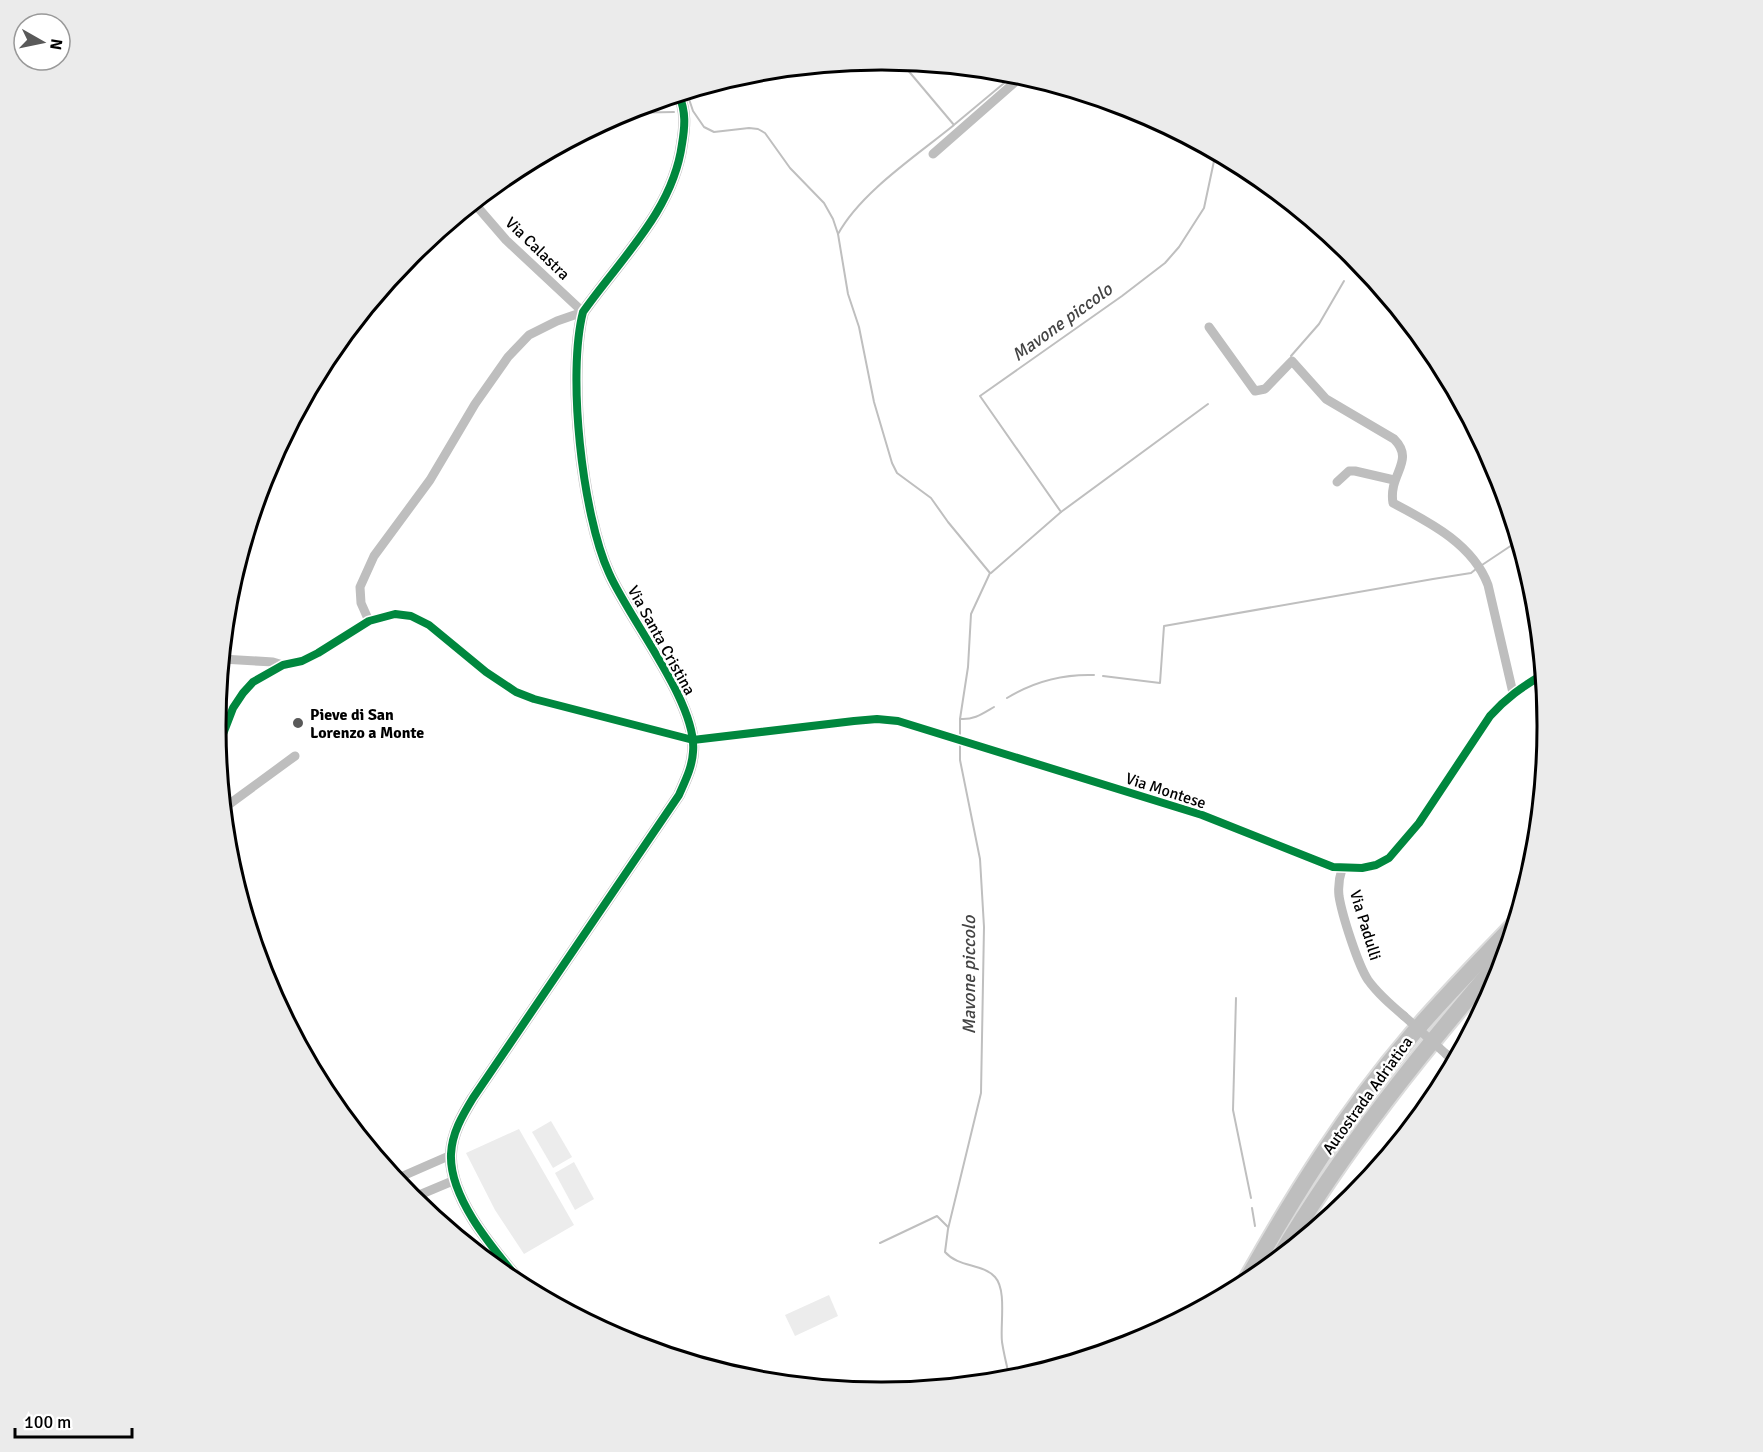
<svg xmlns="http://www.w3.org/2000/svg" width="1763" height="1452" font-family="Signika,sans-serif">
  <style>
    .green { fill: #ececec }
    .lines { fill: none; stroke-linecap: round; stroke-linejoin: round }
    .stream { stroke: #bfbfbf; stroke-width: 2 }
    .motorway-casing { stroke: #dbdbdb; stroke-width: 20 }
    .minor { stroke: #bebebe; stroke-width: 9 }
    .tertiary { stroke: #bebebe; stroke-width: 12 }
    .motorway { stroke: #bebebe; stroke-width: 16 }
    .minor-bridge { stroke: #bebebe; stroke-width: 9 }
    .cycleway-casing { stroke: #fff; stroke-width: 11 }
    .cycleway { stroke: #00873e; stroke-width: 8 }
    .poi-dot { fill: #595959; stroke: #fff; stroke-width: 2 }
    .labels { text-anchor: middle; stroke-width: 5; stroke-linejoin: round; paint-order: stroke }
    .street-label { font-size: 16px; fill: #000; stroke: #fff }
    .poi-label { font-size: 16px; font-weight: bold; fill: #000; stroke: #fff; text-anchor: start }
    .water-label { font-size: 18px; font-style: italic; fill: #444; stroke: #fff }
    .rim { fill: none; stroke: #000; stroke-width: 3 }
  </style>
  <rect width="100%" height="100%" fill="#fff"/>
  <g class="green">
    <path d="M551,1121L572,1157L553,1168L532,1132Z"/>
    <path d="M519,1129L574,1225L524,1254L495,1210L466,1153Z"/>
    <path d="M574,1162L594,1199L575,1210L555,1173Z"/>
    <path d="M829,1295L838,1316L795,1336L785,1315Z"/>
  </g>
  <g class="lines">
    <g class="stream">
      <path d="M687,93L693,111L704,127L714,132L749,128L758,129L765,133L790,168L824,203L833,219L838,234L848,294L859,327L874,402L892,463L897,473L931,498L948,522L990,573L971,614L968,667L960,719V736"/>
      <path d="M623,113L674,112"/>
      <path d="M955,124L1015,74"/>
      <path d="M838,234C861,192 916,156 954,125L901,62"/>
      <path d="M1291,356L1319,324L1344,281"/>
      <path d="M1061,512L1208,404"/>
      <path d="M1482,565L1518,541"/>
      <path d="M991,573L1061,512L980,396L1122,296L1165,263L1179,247L1204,208L1214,161L1212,153L1203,146"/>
      <path d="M1103,676L1160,683L1164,626L1433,579L1471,573L1476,569"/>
      <path d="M1007,698C1033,682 1064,674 1094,675"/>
      <path d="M960,719C974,720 982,714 994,707"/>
      <path d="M960,745V760L980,859L984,927L981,1093L948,1229L945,1252C959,1268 982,1263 995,1277C1007,1290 1000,1325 1002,1342C1004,1355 1007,1367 1010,1379"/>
      <path d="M1236,998L1233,1110L1251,1198"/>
      <path d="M1412,1117L1414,1122"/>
      <path d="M1252,1208L1255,1226"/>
      <path d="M880,1243L937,1216L948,1227"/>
    </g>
    <g class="motorway-casing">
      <g id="motorway">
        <path d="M1280,1256C1344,1148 1422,1051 1504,956"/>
        <path d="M1245,1283C1293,1197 1346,1112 1411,1036C1443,998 1479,962 1514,925"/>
      </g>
    </g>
    <g class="minor">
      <path d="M933,154L1022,76"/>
      <path d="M474,203L506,240L583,312"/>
      <path d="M1209,327L1255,391L1265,389L1292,361L1326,399L1394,439C1416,461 1388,474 1393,503C1429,522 1473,544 1488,585L1513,693"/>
      <path d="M1337,482L1349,471H1355L1394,480"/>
      <path d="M369,621L361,603L360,587L374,556L430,480L475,404L508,357L529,335L557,321L583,312"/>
      <path d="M222,659L273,662L283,665"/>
      <path d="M218,747L233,708L243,693L253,682L283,665L302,661L318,653L369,621L395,614L411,616L429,625L486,672L516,692L534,699L693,740L854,721L877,719L898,721L1202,815L1333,867L1362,868L1376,865L1389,858L1419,823L1490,716C1506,698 1522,687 1542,675"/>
      <path d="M224,808L295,756"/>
      <path d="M1342,869C1339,878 1338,887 1339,896C1342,915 1358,965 1368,980C1378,994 1391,1005 1404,1016"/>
      <path d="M1446,1054L1454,1061"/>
      <path d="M396,1179L451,1155"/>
      <path d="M412,1198L455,1180"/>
    </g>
    <path class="tertiary" d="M524,1286C497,1253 449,1200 451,1154C452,1133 462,1116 473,1098L679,795C685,781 692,768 693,752C698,704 629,619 609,573C582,514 567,374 583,312C620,259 673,211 682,144C685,126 686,112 679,95"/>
    <use href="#motorway" class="motorway"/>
    <path class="minor-bridge" d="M1404,1016L1446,1054"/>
    <g class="cycleway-casing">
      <g id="cycleway">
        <path d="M218,747L233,708L243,693L253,682L283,665L302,661L318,653L369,621L395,614L411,616L429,625L486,672L516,692L534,699L693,740L854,721L877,719L898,721L1202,815L1333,867L1362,868L1376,865L1389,858L1419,823L1490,716C1506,698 1522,687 1542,675"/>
        <path d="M524,1286C497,1253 449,1200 451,1154C452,1133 462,1116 473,1098L679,795C685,781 692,768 693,752C698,704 629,619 609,573C582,514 567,374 583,312C620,259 673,211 682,144C685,126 686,112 679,95"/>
      </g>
    </g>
    <use href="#cycleway" class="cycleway"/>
  </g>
  <circle class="poi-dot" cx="298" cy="723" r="6"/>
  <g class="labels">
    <g class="street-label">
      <text transform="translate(538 248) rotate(44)" y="6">Via Calastra</text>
      <text transform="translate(662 640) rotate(61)" y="6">Via Santa Cristina</text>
      <text transform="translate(1166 790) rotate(18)" y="6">Via Montese</text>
      <text transform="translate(1366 925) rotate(73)" y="6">Via Padulli</text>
      <text transform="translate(1367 1095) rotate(-54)" y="6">Autostrada Adriatica</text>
    </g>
    <g class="poi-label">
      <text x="310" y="720">Pieve di San<tspan x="310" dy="18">Lorenzo a Monte</tspan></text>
    </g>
    <g class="water-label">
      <text transform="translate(1062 322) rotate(-36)" y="6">Mavone piccolo</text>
      <text transform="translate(969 975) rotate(-90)" y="6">Mavone piccolo</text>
    </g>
  </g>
  <path d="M0 0H1763V1452H0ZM881 70H882A655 655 0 0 1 1537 725V727A655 655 0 0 1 882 1382H881A655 655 0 0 1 226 727V725A655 655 0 0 1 881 70Z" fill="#ebebeb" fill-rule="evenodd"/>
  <path class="rim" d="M881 70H882A655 655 0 0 1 1537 725V727A655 655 0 0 1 882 1382H881A655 655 0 0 1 226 727V725A655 655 0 0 1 881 70Z"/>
  <g transform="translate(42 42) rotate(99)"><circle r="28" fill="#ffffff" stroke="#999999" stroke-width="1.5"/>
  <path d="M0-4.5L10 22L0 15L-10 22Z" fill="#595959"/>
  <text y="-9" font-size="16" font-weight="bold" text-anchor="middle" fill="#000000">N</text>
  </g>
  <path d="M15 1428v9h117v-9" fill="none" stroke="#000000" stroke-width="3"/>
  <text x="24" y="1428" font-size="18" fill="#000000" stroke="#ffffff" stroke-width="4.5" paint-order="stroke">100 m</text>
</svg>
